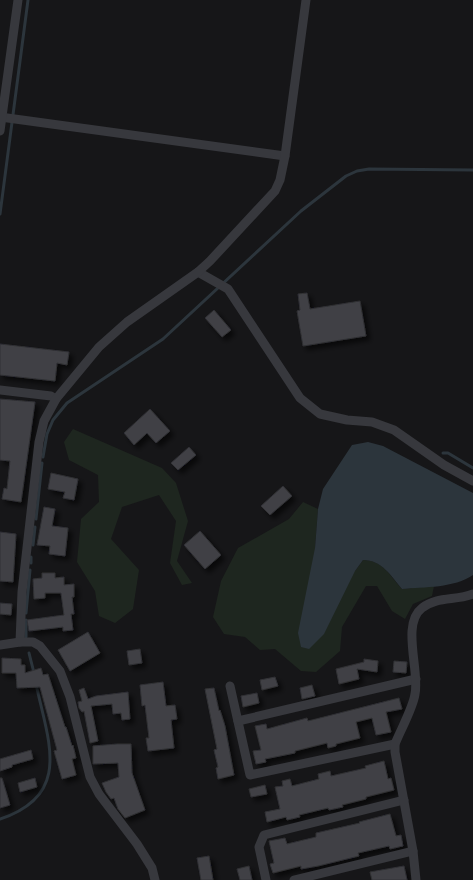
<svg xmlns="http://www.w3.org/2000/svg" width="473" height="880" font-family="'Source Sans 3',sans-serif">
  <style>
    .green { fill: #1e261f }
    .water { fill: #2c353c }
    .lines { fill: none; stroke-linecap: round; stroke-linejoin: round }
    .stream { stroke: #2c353c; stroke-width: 3 }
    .building { fill: #404145; stroke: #303034; filter: url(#shadow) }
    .street { stroke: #37383d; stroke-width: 9 }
  </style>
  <defs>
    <filter id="shadow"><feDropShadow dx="4" dy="4" stdDeviation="2.5" flood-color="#0009"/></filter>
  </defs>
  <rect width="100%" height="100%" fill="#161618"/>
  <g class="green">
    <path d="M73,429L162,468L176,483L188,521L177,561L192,583L182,585L170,563L176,521L159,495L122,507L111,539L139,570L133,609L115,623L99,616L95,591L77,562L81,519L99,502L98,475L69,460L64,442Z"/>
    <path d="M303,502L318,509L315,548L355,571L363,560C383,560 390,576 402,589L434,586L432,596L413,604L405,619L392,611L377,586H366L342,627L340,651L316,672L301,671L275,649L260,650L245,637L224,634L213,617L221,581L238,548L289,519Z"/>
  </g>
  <path class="water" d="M368,442L383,446L473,493V575C454,588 425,587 402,589C391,576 382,560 363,560L355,571L324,634L309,649L301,647L298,633L315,548L318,509L323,489L352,445Z"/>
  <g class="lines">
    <g class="stream">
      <path d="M0,214L28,0"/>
      <path d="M443,453H448L473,468"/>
      <path d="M43,457L47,434L53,420L67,403L163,339L301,211L346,176L357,171L369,169L473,170"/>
      <path d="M36,519L42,463"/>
      <path d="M33,545L35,527"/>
      <path d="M31,563V557"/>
      <path d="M26,613L30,570"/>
      <path d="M26,637V620"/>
      <path d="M29,653L34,673"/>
      <path d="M0,819C73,795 48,741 36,684"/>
    </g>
  </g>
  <g class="building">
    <path d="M307,293L310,309L360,301L366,336L303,346L297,311L300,310L298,294Z"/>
    <path d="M214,310L231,330L222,337L205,318Z"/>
    <path d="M0,344L69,352L67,365L57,363L55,381L0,375Z"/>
    <path d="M0,399L35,402L21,502L2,499L4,488L7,489L10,461L0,460Z"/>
    <path d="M150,409L170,431L156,443L147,433L134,445L124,433Z"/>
    <path d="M189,447L196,455L178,470L171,463Z"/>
    <path d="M51,473L78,479L74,500L63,498L65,492L48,489Z"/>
    <path d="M283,486L292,496L270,515L261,506Z"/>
    <path d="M44,507L55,509L52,526L68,528L65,556L49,554L50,546L37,545Z"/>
    <path d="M200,531L221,555L205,569L184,545Z"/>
    <path d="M0,532L16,534L13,582L0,581Z"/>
    <path d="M42,573H55V578L64,577V585L74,584V597H72L74,614H71L73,630L63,631V627L29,631L27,620L64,615L61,593H45V598L34,599L33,579L42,578Z"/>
    <path d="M0,603L12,604L11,615L0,614Z"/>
    <path d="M88,632L100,653L70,671L58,650Z"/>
    <path d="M140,649L142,663L129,665L127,651Z"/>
    <path d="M2,658L21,659V665H25V673L41,668L43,675L48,674L65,727H66L72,746L73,745L76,758L72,759L76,775L62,779L54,751L57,750L40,687L17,688L16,673H2Z"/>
    <path d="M364,659L378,661L377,672L357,669L359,679L339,684L336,669L364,662Z"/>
    <path d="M394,661L407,662L406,673L393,672Z"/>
    <path d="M275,677L278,686L262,690L260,680Z"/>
    <path d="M163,682L166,706L175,705L177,719L171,720L174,748L148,751L146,738H149L145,705L142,706L140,685Z"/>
    <path d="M312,685L315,696L302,699L300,688Z"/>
    <path d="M84,688L88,699L96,696L128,692L130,719L122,720L121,713L113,714L112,704L91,706L98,741L90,743L84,711L82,712L79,708L78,702L82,701L79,690Z"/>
    <path d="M214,688L219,711L220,710L225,726L234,775L218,779L216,768L218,767L214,750L217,749L205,689Z"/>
    <path d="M257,693L259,703L243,707L241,696Z"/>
    <path d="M399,698L402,709L386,712L391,732L376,735L372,718L356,722L360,738L336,744V746L328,748L327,743L295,751V753L265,759L266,762L256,764L253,751L261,750L255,726L266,724L267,729L307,718L308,721Z"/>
    <path d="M117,744H131L132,773L145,810L125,818L118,809L114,798L111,799L106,792L102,783L119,777L118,763L93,764V746Z"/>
    <path d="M31,750L33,759L12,765V767L0,771V759Z"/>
    <path d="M384,761L388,779L391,778L394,790L366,797V799L342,805L343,807L329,810L328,808L299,815L300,817L287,820L286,817L267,822L265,812L280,809L275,787L283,786L282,781L290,779L292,786L319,779L318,774L330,771L331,776L366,768L365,766Z"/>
    <path d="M0,778H2L10,805L0,808Z"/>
    <path d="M35,778L37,787L20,792L18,783Z"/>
    <path d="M265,785L267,794L251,797L249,789Z"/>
    <path d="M390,814L396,836L401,835L403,846L390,849L389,846L358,853L359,856L318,866L301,869V866L273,873L270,864L274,863L269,841L285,838L287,844L316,837V833L360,823L359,822Z"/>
    <path d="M209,856L213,880H201L197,858Z"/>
    <path d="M249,866L252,880H240L237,869Z"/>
    <path d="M404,866L407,880H372L370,872Z"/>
  </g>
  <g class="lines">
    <g class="street">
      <path d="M0,117L285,156"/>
      <path d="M0,131L18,0"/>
      <path d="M198,272L228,289L300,398L320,414L347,420L372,422L394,430L444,465L473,481"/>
      <path d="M0,390L51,396L56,399"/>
      <path d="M20,642L22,592L39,442L44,421L56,399L99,347L127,322L198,272L210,261L275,191L280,180L285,156L306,0"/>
      <path d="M0,645L20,642H33L40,646L60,671L70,697L90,777L99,794L137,844L152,868L155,880"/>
      <path d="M230,686L250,775L395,744"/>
      <path d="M238,721L416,679"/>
      <path d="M266,880L259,847L264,835L404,800"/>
      <path d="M294,880L413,851"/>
      <path d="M416,880L413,851L395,752V744C401,729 413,708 415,694C420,671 401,624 422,608C437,596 456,601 473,594"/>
    </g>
  </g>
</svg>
